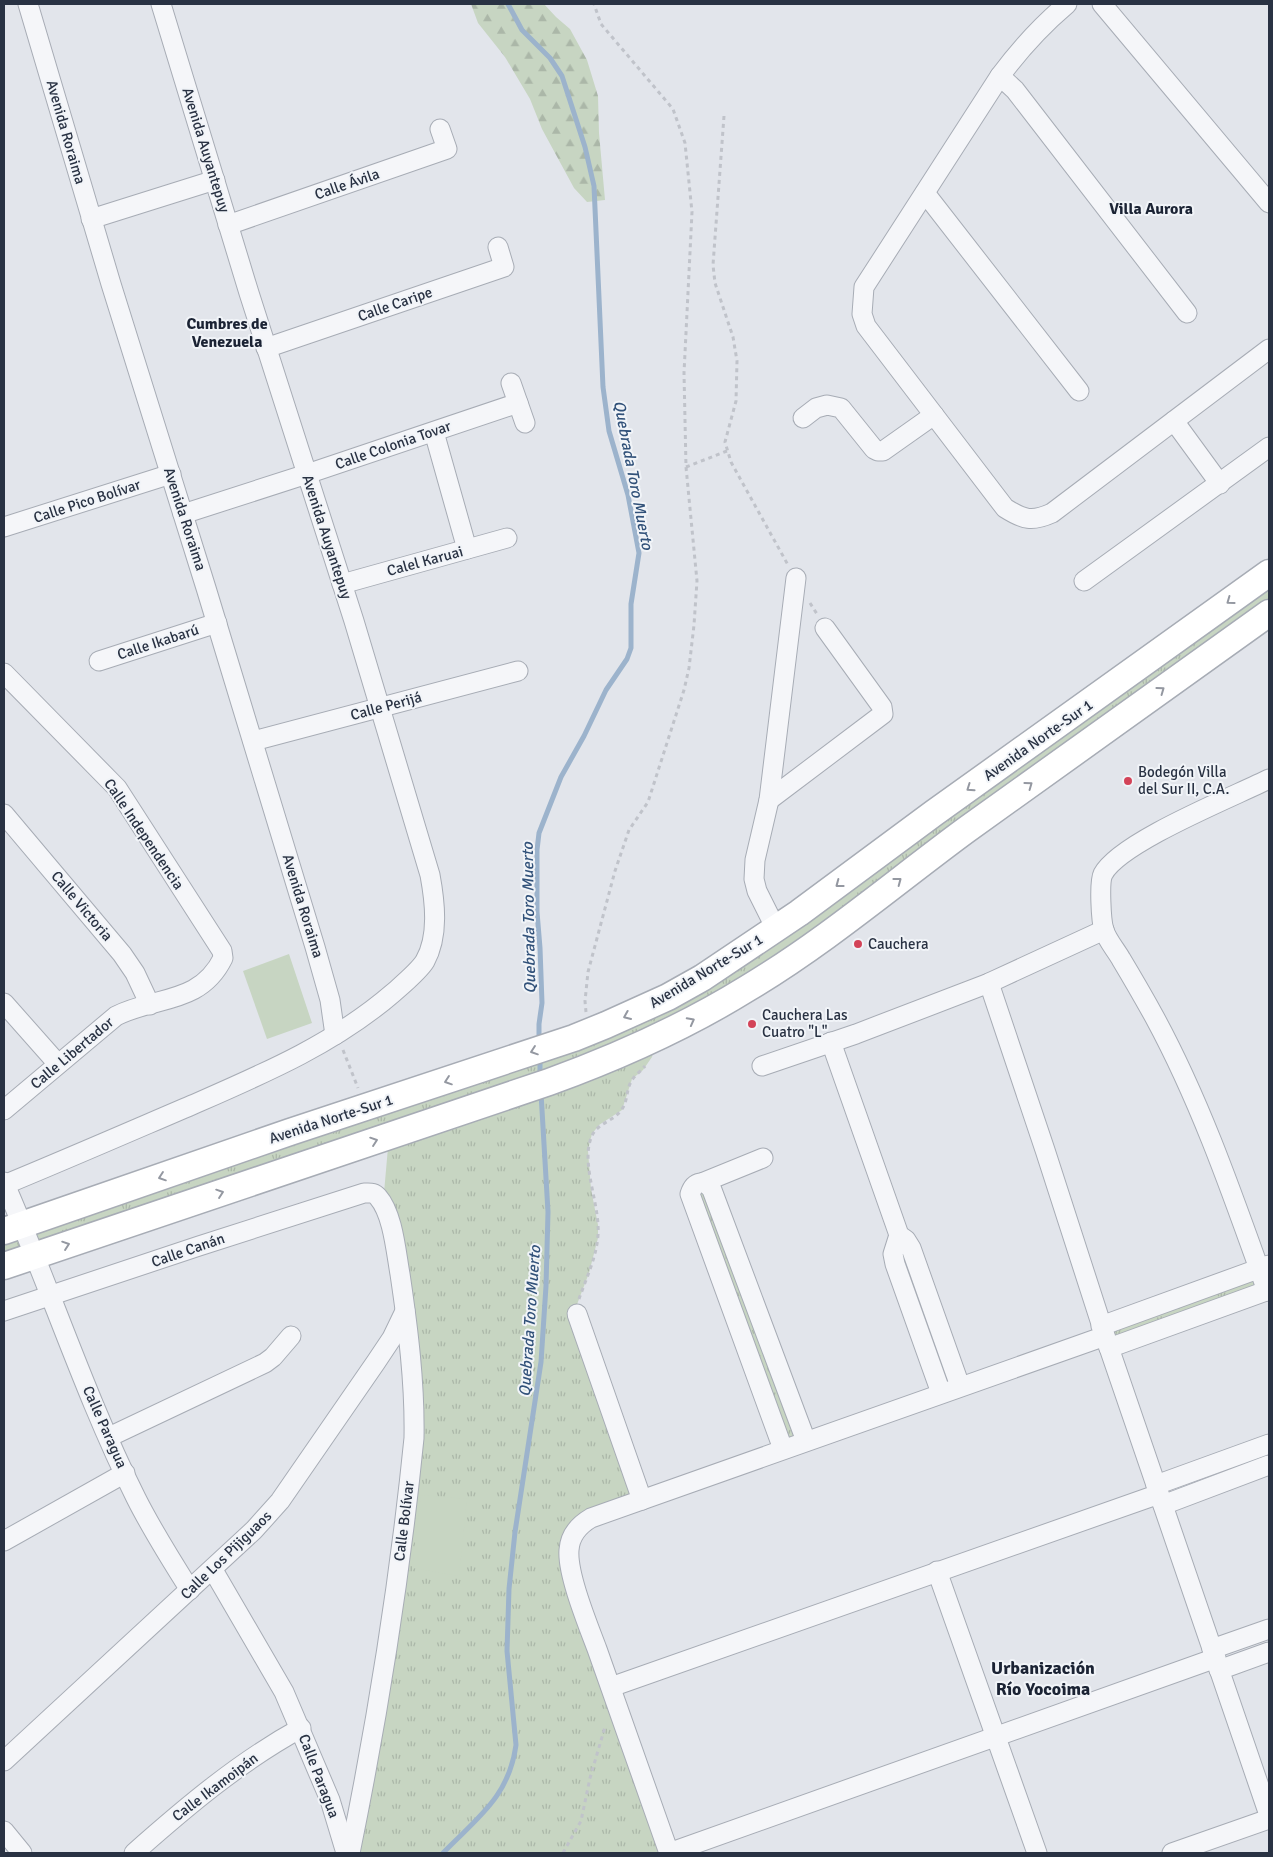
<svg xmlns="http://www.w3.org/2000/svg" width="1273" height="1857" font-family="Signika,sans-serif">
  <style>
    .grass { fill: url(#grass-tufts) }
    .forest { fill: url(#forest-firs) }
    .pitch { fill: #c7d5c2 }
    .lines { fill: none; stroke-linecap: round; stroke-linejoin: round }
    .stream { stroke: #9cb3cc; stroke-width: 5 }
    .street-casing { stroke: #a7acb5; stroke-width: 21 }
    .secondary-casing { stroke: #a7acb5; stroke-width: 29 }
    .path { stroke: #c0c3ca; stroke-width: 3; stroke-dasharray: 4 4; stroke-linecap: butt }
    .street { stroke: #f5f6f9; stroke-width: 19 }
    .secondary { stroke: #fff; stroke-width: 26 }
    .oneway { stroke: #9498a1 }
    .poi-dot { fill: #d34358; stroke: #f1f4f8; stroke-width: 2 }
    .labels { text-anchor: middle; stroke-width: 4; stroke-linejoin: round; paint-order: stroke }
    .street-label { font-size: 15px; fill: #293243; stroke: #f1f4f8 }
    .poi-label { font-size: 15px; fill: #293243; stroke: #f1f4f8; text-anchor: start }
    .neighbourhood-label { font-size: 16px; font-weight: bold; fill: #1b2334; stroke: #f1f4f8 }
    .water-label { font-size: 16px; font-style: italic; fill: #315179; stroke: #f1f4f8 }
    .quarter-label { font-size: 18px; font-weight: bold; fill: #1b2334; stroke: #f1f4f8 }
  </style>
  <defs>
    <pattern id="grass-tufts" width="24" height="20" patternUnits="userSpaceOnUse" patternTransform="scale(1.25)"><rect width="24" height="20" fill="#c7d5c2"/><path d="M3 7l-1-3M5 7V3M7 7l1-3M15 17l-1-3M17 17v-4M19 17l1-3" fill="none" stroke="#abb7a8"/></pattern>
    <pattern id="forest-firs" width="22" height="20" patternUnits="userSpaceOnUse" patternTransform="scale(1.25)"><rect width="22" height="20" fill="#c7d5c2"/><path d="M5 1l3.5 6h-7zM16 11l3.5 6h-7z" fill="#abb7a8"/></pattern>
  </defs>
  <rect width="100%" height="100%" fill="#e2e5eb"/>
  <g class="grass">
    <path d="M1269,573V613L654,1048L652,1057L643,1070L632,1079L622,1110L599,1125L592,1134L590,1141L588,1151L591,1189L598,1225V1238L589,1273L576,1307L642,1500L591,1518L569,1549L669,1853H350L414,1438L383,1204L389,1136L4,1266V1231L636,1012Z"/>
    <path d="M704,1182L806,1441L783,1449L692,1187Z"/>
    <path d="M1269,1265V1290L1109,1348L1101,1326Z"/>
  </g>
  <path class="forest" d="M471,4H544L556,17L570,29L587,60L598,96L599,133L605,200L587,202L574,188L542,129L530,99L505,57L478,23Z"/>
  <g class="pitch">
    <path d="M289,954L312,1023L267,1039L243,971Z"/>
    <path d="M421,1495L467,1499L459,1576L412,1568Z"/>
  </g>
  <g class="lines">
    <g class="stream">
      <path d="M508,4L522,30L550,58L562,76L585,147L594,186L603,387L609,431L628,495L639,553L631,604V648L627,659L606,690L584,736L561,777L539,833L537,850V912L540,948L542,1003L539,1024V1042"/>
      <path d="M540,1058V1077"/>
      <path d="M443,1853C477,1818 509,1797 516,1745L507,1651L509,1589L515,1532L541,1362L546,1286L548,1212L541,1093"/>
    </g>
    <g class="street-casing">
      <g id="street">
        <path d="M28,4L111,284L206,588L315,947L330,1000L335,1035"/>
        <path d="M1067,4C1041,26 1020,49 1000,76L864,287L862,314L866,326L1005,508C1024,520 1032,522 1052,513L1269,349"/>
        <path d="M1102,4L1269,203"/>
        <path d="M1000,76L1015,90L1187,313"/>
        <path d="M925,193L1079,391"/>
        <path d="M91,219L215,180"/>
        <path d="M228,225L447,149L440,129"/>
        <path d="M266,348L504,267L498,247"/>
        <path d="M511,383L525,423"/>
        <path d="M803,418L816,408L827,405L841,408L874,449L878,451H883L934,415"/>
        <path d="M1174,421L1220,484"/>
        <path d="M434,432L467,549"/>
        <path d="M183,514L307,474L518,403"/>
        <path d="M4,527L171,474"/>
        <path d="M1084,581L1269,447"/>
        <path d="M342,584L507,538"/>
        <path d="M99,661L217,623"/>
        <path d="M4,673L117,788L222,951L223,958C200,1005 155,996 116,1016L4,1110"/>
        <path d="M253,741L518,671"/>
        <path d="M769,800L883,714L882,707L825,628"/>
        <path d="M4,814L122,954L135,973L150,1005"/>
        <path d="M776,929L757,891L754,879L755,860L769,800L796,578"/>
        <path d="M989,983L1045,1150L1105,1336L1269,1815"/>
        <path d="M4,1003L58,1064"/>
        <path d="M831,1042L899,1235L906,1240L911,1248L960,1386"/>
        <path d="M762,1066L856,1034L989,983L1104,930"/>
        <path d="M4,1182C50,1287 85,1396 136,1498C152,1530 171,1560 190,1590"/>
        <path d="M704,1182L763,1158"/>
        <path d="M4,1185C67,1159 129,1132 192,1105C263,1074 334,1044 393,993C402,985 419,971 425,961C439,936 435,902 430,875L354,621L249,293L161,4"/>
        <path d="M899,1235L893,1254L895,1264L941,1393"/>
        <path d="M1267,1291C1234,1199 1202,1105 1155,1018C1144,998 1133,979 1121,959C1116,950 1107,940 1104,930C1101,921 1099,882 1103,874C1120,842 1233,797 1269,779"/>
        <path d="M4,1311L199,1246L364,1193C370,1193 374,1192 378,1197C393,1214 396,1252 400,1274C408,1328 415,1383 414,1438C400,1578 378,1716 350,1853"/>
        <path d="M577,1314L642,1500"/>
        <path d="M1101,1326L1269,1265"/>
        <path d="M1105,1336L591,1518C579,1525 570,1535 569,1550C567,1574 588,1625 597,1649C621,1717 645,1785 669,1853L1216,1658"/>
        <path d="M1109,1348L1269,1290"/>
        <path d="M109,1437L265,1363L273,1357L291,1336"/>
        <path d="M783,1449L690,1194C694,1181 705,1179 712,1190L806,1441"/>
        <path d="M1156,1485L1269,1444"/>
        <path d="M1163,1505L1269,1465"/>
        <path d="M4,1541L125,1473"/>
        <path d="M213,1570L284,1692L330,1800L346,1853"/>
        <path d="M937,1571L1037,1853"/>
        <path d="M1212,1649L1269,1629"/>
        <path d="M1219,1670L1269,1652"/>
        <path d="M611,1687L1159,1494"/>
        <path d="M4,1761L254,1530L280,1501L376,1362L392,1338L405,1311"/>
        <path d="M4,1831L22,1853"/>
        <path d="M134,1853C186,1807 239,1762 301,1728"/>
        <path d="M1172,1853L1269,1819"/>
      </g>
    </g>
    <g class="secondary-casing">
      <g id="secondary">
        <path d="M4,1231L290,1132L574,1038L606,1025L668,997L702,978L799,913L934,813L1269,573"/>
        <path d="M4,1266L549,1082C618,1057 685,1027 748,988C825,942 894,883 966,830C1067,757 1168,686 1269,613"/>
      </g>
    </g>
    <g class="path">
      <path d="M724,116L713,265L715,283L733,337L737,361L736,401L725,442L731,462L788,565"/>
      <path d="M686,467L727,451"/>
      <path d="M810,603L817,614"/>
      <path d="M586,1012L585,1001L588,972L615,871L629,830L648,802L684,690L689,668L694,625L697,581L686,467L684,373L692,212L685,143L673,109L601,24L594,4"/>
      <path d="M343,1050L358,1088"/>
      <path d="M579,1299C587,1276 600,1250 598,1225C597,1200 583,1165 590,1141C595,1122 613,1123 622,1109C628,1101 626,1089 632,1080C635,1075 641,1071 645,1066"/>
      <path d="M563,1853L581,1821L590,1778L605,1727"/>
    </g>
    <use href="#street" class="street"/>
    <use href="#secondary" class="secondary"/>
  </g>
  <defs><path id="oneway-chevron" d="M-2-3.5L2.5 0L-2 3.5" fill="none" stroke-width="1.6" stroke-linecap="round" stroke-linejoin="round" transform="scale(1.25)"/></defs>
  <g class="oneway">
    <use href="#oneway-chevron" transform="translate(1230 601) rotate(144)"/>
    <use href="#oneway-chevron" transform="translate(1161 690) rotate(-36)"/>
    <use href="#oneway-chevron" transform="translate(1029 785) rotate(-36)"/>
    <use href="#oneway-chevron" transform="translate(970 788) rotate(145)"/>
    <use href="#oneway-chevron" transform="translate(898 881) rotate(-37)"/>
    <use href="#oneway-chevron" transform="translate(839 884) rotate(143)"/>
    <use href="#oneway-chevron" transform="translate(627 1016) rotate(157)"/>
    <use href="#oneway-chevron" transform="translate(691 1021) rotate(-28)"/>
    <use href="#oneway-chevron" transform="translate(534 1051) rotate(161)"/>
    <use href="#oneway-chevron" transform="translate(448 1081) rotate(161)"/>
    <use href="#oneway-chevron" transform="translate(374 1141) rotate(-19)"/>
    <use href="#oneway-chevron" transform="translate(162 1177) rotate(161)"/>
    <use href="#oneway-chevron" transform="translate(220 1193) rotate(-19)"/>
    <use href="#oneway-chevron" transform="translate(66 1245) rotate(-19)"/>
  </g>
  <g class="poi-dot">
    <circle cx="1128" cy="781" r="5"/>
    <circle cx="858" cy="944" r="5"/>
    <circle cx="752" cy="1024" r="5"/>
  </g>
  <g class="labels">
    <g class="street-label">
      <text transform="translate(66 132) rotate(74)" y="5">Avenida Roraima</text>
      <text transform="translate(206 150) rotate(73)" y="5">Avenida Auyantepuy</text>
      <text transform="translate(347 184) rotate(-19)" y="5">Calle Ávila</text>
      <text transform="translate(395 304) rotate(-19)" y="5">Calle Caripe</text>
      <text transform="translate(393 445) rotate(-19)" y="5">Calle Colonia Tovar</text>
      <text transform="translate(87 501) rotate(-18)" y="5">Calle Pico Bolívar</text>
      <text transform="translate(185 519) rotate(72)" y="5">Avenida Roraima</text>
      <text transform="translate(327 537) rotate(72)" y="5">Avenida Auyantepuy</text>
      <text transform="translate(425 561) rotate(-15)" y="5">Calel Karuai</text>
      <text transform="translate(158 642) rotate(-18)" y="5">Calle Ikabarú</text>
      <text transform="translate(386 706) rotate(-15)" y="5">Calle Perijá</text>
      <text transform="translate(1038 740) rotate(-35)" y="5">Avenida Norte-Sur 1</text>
      <text transform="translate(144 834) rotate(56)" y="5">Calle Independencia</text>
      <text transform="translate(82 906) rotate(50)" y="5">Calle Victoria</text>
      <text transform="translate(303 906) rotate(73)" y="5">Avenida Roraima</text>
      <text transform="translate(706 971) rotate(-31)" y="5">Avenida Norte-Sur 1</text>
      <text transform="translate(72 1053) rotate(-40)" y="5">Calle Libertador</text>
      <text transform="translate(331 1119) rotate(-18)" y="5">Avenida Norte-Sur 1</text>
      <text transform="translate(188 1250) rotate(-19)" y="5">Calle Canán</text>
      <text transform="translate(105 1427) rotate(66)" y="5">Calle Paragua</text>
      <text transform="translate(404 1521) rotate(-83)" y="5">Calle Bolívar</text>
      <text transform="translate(226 1555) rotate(-44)" y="5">Calle Los Pijiguaos</text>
      <text transform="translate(319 1776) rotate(69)" y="5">Calle Paragua</text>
      <text transform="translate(215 1787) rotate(-37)" y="5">Calle Ikamoipán</text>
    </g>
    <g class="poi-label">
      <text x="1138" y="777">Bodegón Villa<tspan x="1138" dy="17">del Sur II, C.A.</tspan></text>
      <text x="868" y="949">Cauchera</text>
      <text x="762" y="1020">Cauchera Las<tspan x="762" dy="17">Cuatro "L"</tspan></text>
    </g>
    <g class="neighbourhood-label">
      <text x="1151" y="214">Villa Aurora</text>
      <text x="227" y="329">Cumbres de<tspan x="227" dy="18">Venezuela</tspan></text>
    </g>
    <g class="water-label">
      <text transform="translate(634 475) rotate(79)" y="6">Quebrada Toro Muerto</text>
      <text transform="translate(528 918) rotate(-91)" y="6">Quebrada Toro Muerto</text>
      <text transform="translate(529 1321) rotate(-86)" y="6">Quebrada Toro Muerto</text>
    </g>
    <g class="quarter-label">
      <text x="1043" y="1674">Urbanización<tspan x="1043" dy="21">Río Yocoima</tspan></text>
    </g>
  </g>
  <rect width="1273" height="1857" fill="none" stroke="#293243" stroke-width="10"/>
</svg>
